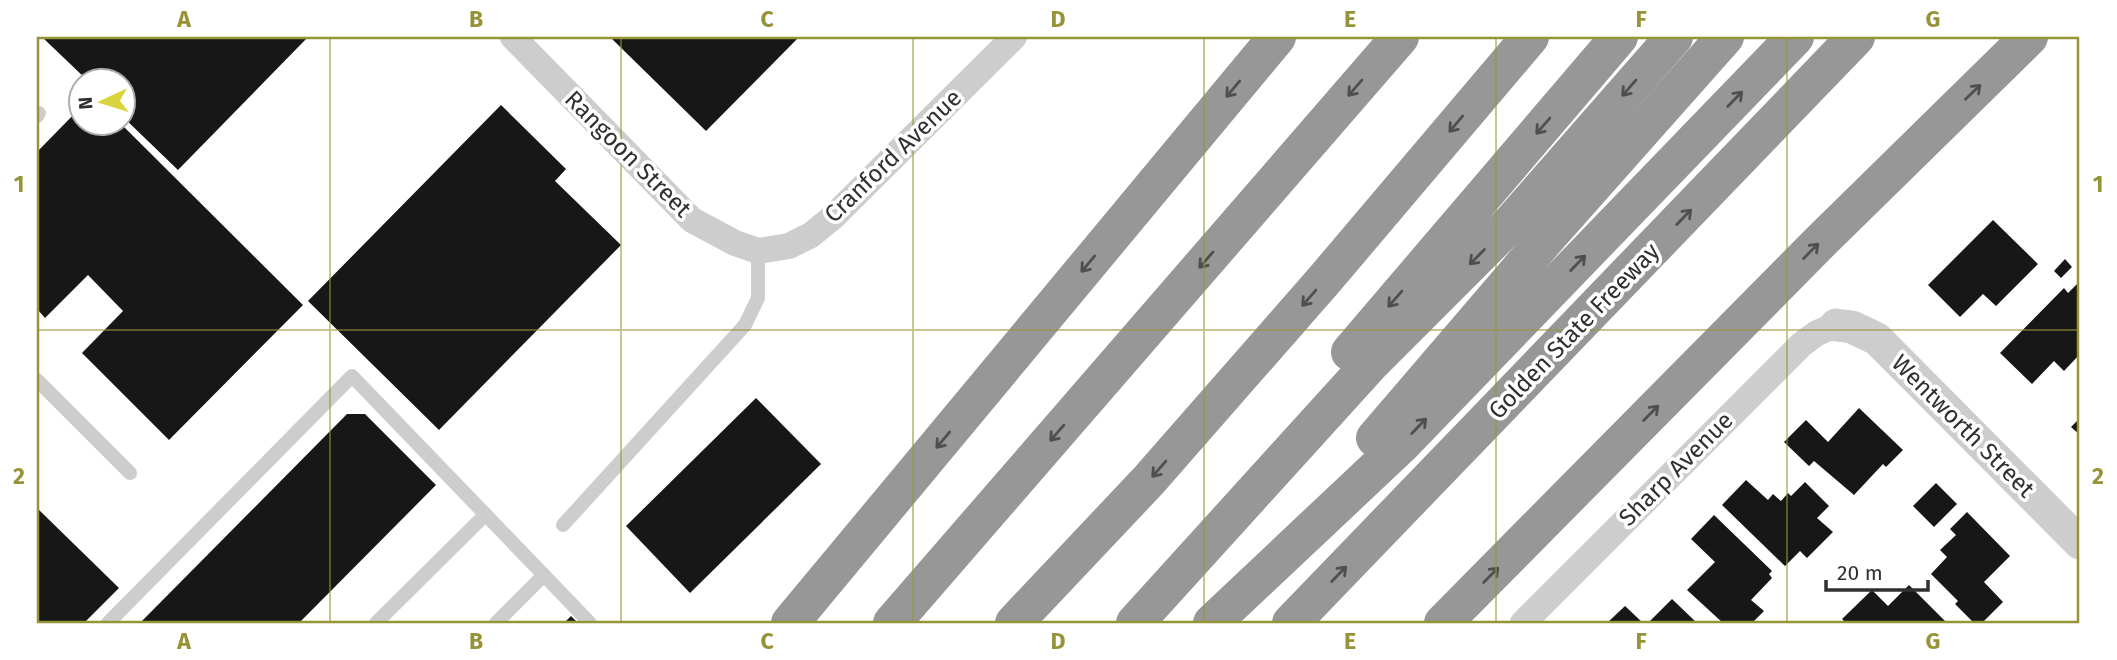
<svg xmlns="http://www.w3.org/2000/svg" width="2117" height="660" font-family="'Fira Sans',sans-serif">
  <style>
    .building { fill: #171717 }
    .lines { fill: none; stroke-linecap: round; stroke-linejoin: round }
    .service { stroke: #cdcdcd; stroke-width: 14 }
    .minor { stroke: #cdcdcd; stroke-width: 26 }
    .tertiary { stroke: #cdcdcd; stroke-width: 33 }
    .motorway { stroke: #979797; stroke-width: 38 }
    .oneway { stroke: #4f4f4f }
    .grid { fill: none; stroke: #969338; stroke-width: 2; stroke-opacity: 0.55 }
    .labels { text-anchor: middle; stroke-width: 7; stroke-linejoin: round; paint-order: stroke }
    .street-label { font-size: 24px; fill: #303030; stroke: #fff }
    .neatline { fill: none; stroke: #969338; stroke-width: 2.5 }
    .grid-label { font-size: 23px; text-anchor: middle; font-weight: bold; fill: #969338 }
  </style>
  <rect width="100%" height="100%" fill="#fff"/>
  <g class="building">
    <path d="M42,37H308L178,170L122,116V80H87Z"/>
    <path d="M610,37H799L706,131Z"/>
    <path d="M501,105L566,169L555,181L621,245L439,430L308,301Z"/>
    <path d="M80,108V122H119L303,305L169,440L82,353L123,311L88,275L45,318L37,309V152Z"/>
    <path d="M1993,220L2038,264L1996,306L1983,294L1960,317L1928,285Z"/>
    <path d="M2065,259L2072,267L2061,278L2054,271Z"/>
    <path d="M2080,281V354L2064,371L2054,361L2032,384L2000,353L2064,288L2068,293Z"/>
    <path d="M756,398L821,464L690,593L626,526Z"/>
    <path d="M1859,408L1903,450L1886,467L1883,464L1854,495L1814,461L1809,466L1784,442L1806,420L1828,442Z"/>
    <path d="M347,414H365L436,485L299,623H140Z"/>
    <path d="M2080,418V435L2071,427Z"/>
    <path d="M1746,480L1768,500L1773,494L1781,501L1788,493L1791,496L1805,482L1829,506L1817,518L1833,532L1807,558L1800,551L1785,566L1722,505Z"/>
    <path d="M1936,483L1957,504L1934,527L1913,506Z"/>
    <path d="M37,508L119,588L84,623H37Z"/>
    <path d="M1967,512L2010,556L1984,582L2003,602L1982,623H1974L1955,604L1958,601L1931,574L1947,557L1940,550L1956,535L1950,529Z"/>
    <path d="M1714,515L1772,571L1769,574L1772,578L1751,600L1764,611L1752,623H1723L1687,590L1715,562L1691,539Z"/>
    <path d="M1909,585L1947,623H1846L1842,619L1872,590L1888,606Z"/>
    <path d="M1672,599L1697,623H1648Z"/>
    <path d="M1625,606L1643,623H1607Z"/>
    <path d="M571,616L578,623H564Z"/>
  </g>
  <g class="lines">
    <g class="service">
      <path d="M37,116L39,113"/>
      <path d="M37,380L130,473"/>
      <path d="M563,525L745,325L758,298V251"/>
      <path d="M108,623L352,376L590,623"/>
      <path d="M376,623L485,515"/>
      <path d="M496,623L544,575"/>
    </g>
    <g class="minor">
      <path d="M513,37L692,220L735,243L758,251L789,246L811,235L833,217L1014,37"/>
      <path d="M1523,623L1802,344L1817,333L1836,325"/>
    </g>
    <path class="tertiary" d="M1836,325L1852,327L1877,339L2080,543"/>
    <g class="motorway">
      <path d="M1350,352L1619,37"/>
      <path d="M1375,438L1544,241L1725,37"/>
      <path d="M790,623L1277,37"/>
      <path d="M892,623L1400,37"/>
      <path d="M1014,623L1149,480L1325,279L1530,37"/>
      <path d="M1135,623L1371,363L1513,221L1674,37"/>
      <path d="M1212,623L1401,445L1795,37"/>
      <path d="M1291,623L1856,37"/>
      <path d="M1443,623L1821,241L2029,37"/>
    </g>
  </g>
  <defs><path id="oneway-shaft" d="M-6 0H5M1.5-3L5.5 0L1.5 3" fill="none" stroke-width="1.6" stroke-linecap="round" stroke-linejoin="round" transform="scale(1.75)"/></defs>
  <g class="oneway">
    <use href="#oneway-shaft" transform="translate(1355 88) rotate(131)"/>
    <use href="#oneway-shaft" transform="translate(1629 88) rotate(131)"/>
    <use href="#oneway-shaft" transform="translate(1233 89) rotate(130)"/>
    <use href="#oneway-shaft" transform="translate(1973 92) rotate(-44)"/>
    <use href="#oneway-shaft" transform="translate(1735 99) rotate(-46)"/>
    <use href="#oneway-shaft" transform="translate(1456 124) rotate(130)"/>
    <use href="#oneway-shaft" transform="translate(1543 126) rotate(131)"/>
    <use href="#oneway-shaft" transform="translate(1684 217) rotate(-46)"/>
    <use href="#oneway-shaft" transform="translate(1811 251) rotate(-45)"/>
    <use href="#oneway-shaft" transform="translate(1477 257) rotate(135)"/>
    <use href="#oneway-shaft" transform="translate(1206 260) rotate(131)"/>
    <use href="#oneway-shaft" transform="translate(1578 263) rotate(-46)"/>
    <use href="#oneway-shaft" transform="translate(1088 264) rotate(130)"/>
    <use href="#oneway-shaft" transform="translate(1309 298) rotate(131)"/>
    <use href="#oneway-shaft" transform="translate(1395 299) rotate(131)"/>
    <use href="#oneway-shaft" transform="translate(1651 413) rotate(-45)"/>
    <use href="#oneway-shaft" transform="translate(1419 426) rotate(-46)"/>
    <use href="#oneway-shaft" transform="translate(1057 433) rotate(131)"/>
    <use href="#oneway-shaft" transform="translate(943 440) rotate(130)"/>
    <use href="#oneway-shaft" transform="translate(1159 469) rotate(131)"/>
    <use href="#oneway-shaft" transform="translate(1339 574) rotate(-46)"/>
    <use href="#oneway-shaft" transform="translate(1491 575) rotate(-45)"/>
  </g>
  <path class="grid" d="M330,37V623M621,37V623M913,37V623M1204,37V623M1496,37V623M1787,37V623M37,330H2080"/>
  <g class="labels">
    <g class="street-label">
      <text transform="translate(628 154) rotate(45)" y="8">Rangoon Street</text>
      <text transform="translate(893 156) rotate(-44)" y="8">Cranford Avenue</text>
      <text transform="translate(1574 331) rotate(-46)" y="8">Golden State Freeway</text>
      <text transform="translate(1963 426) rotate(45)" y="8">Wentworth Street</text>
      <text transform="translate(1676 469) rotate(-45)" y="8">Sharp Avenue</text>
    </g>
  </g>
  <rect width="2117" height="660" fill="none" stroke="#ffffff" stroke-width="77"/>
  <g transform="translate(102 102) rotate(266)"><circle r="33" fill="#ffffff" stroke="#acacac" stroke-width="2"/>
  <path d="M0-5L12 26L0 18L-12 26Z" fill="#dad53e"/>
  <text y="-10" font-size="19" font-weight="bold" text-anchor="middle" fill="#303030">N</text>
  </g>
  <path d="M1826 580v10h102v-10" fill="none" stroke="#303030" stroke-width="3.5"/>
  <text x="1837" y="580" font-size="21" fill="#303030" stroke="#ffffff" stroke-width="5" paint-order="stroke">20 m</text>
  <rect x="38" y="38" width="2040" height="584" class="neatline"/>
  <g class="grid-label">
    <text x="184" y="27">A</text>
    <text x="476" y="27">B</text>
    <text x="767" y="27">C</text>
    <text x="1058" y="27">D</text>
    <text x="1350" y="27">E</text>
    <text x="1641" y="27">F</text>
    <text x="1933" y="27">G</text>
    <text x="19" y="192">1</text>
    <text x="2098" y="192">1</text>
    <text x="19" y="484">2</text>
    <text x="2098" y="484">2</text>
    <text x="184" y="649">A</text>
    <text x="476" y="649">B</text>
    <text x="767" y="649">C</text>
    <text x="1058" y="649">D</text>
    <text x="1350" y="649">E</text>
    <text x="1641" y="649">F</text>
    <text x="1933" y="649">G</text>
  </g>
</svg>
